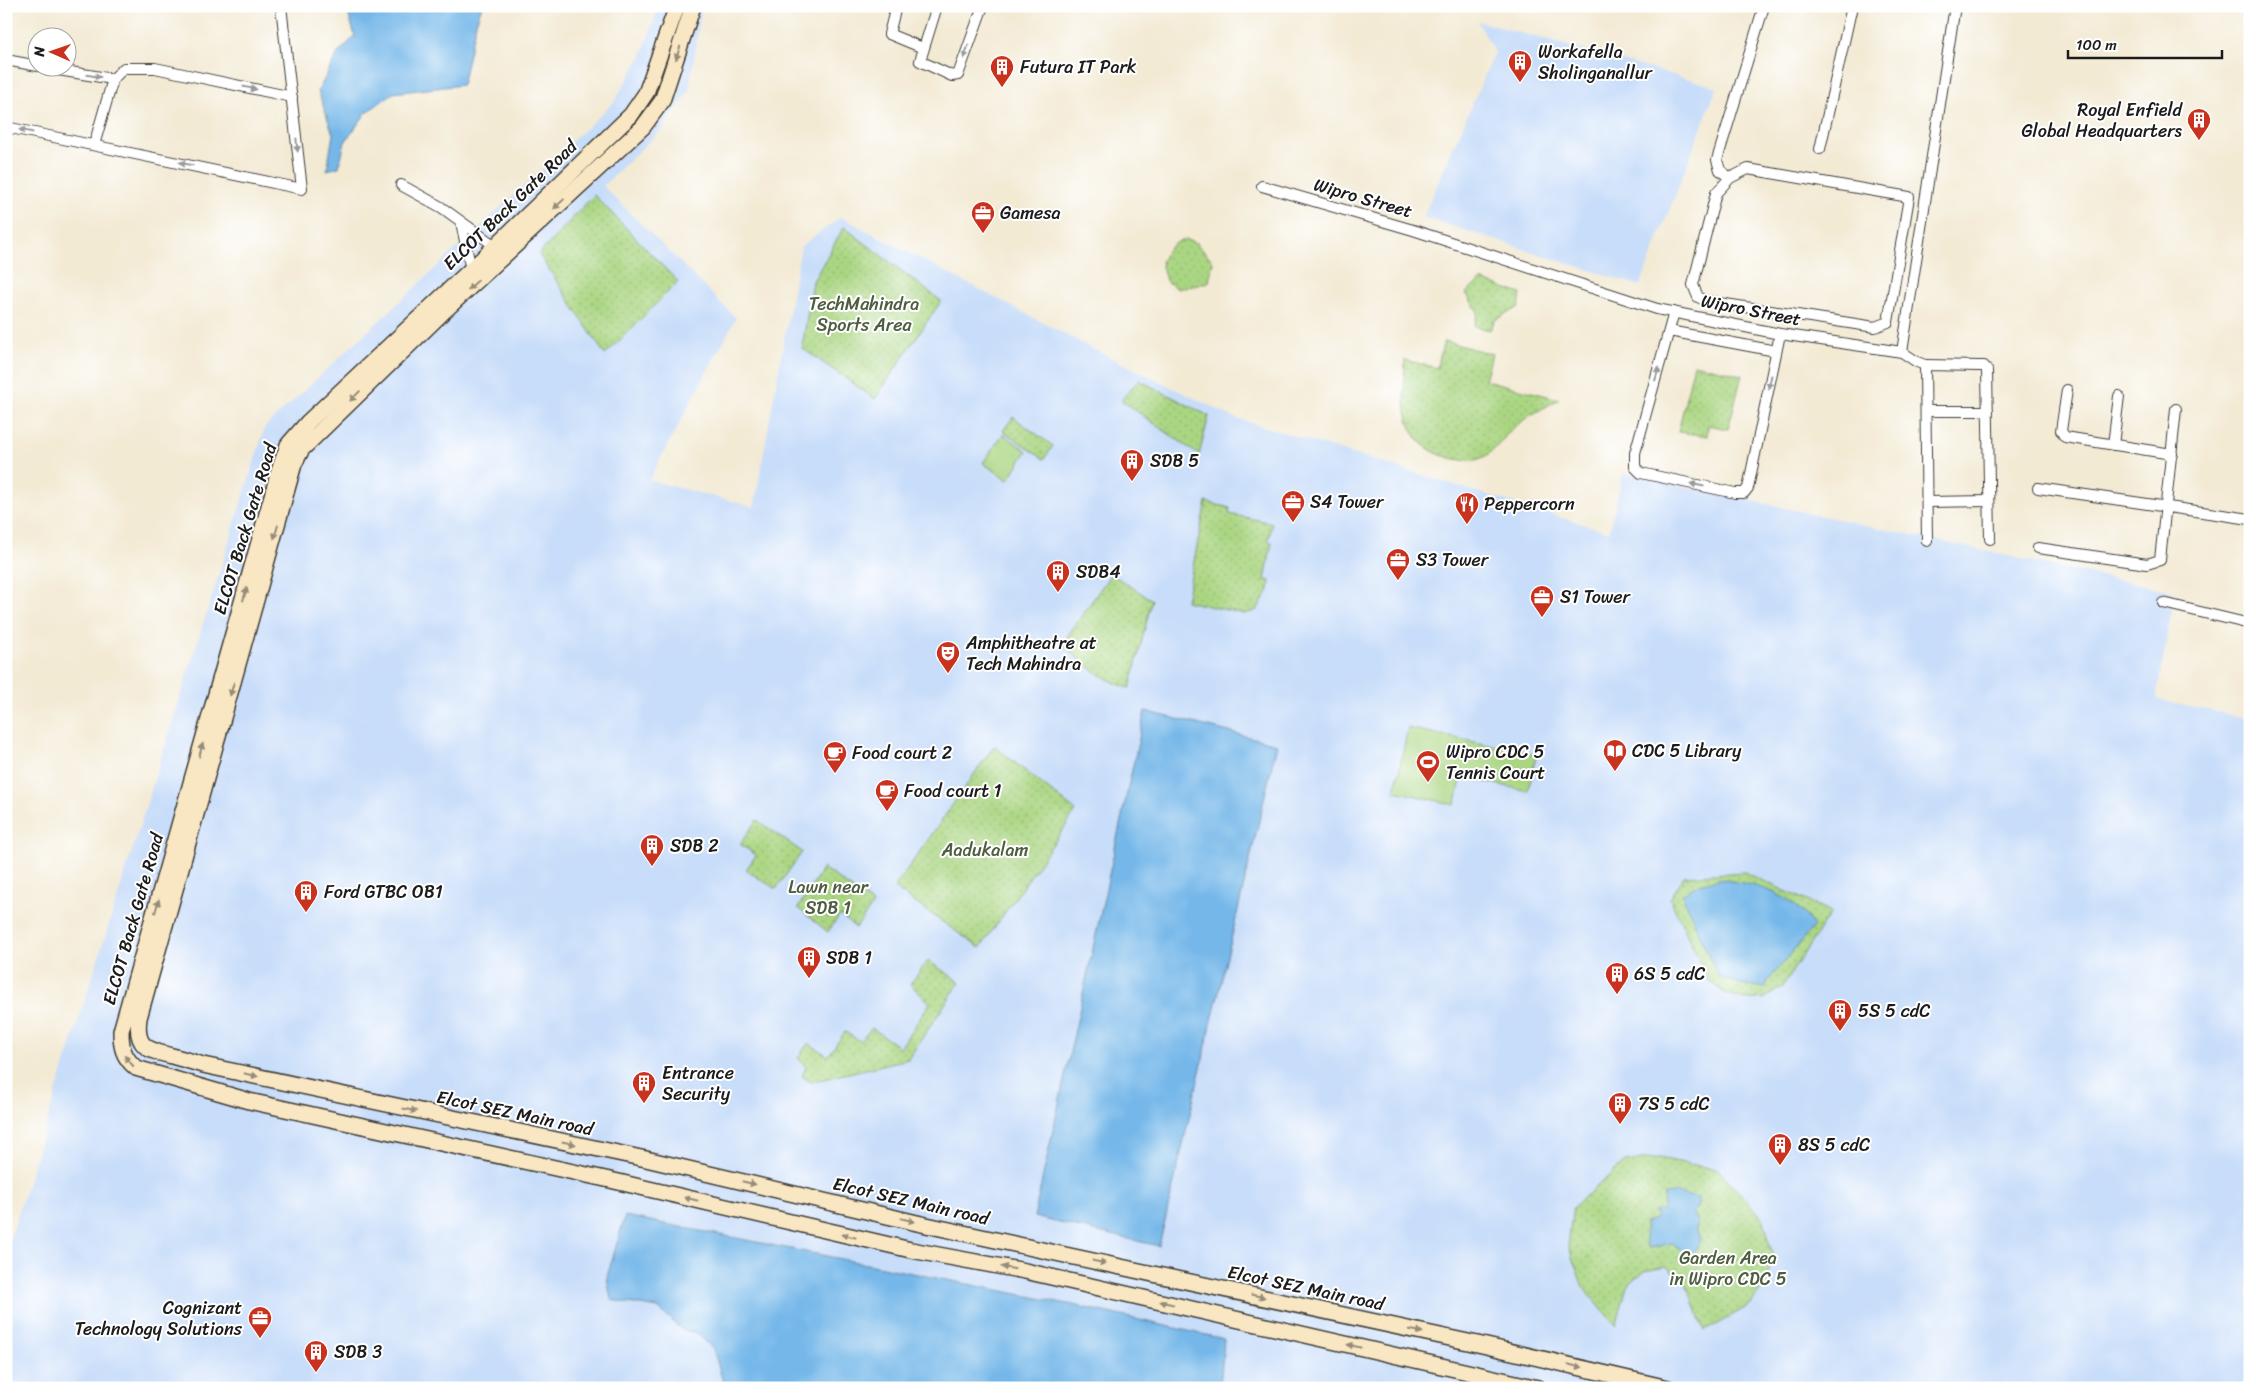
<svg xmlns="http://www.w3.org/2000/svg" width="2256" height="1394" font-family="Sriracha,sans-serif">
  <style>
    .built { fill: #c8ddf9 }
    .grass { fill: url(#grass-dots); stroke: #63794f; fill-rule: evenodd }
    .garden { fill: #aad682; stroke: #63794f }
    .water { fill: #74b7e9; stroke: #486a82 }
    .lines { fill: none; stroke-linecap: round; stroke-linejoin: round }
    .street-casing { stroke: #3c3b38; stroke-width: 12 }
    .secondary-casing { stroke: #3c3b38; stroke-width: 18 }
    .street { stroke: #fff; stroke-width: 10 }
    .secondary { stroke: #f9e7c3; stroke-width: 15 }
    .oneway { fill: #999 }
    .oneway2 { fill: #968c78 }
    .labels { text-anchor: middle; stroke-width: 4; stroke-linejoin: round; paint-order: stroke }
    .poi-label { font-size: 18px; fill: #1c1c1c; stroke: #fff; text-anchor: start }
    .street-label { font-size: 18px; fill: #1c1c1c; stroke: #fff }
    .park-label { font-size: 18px; fill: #4e5d40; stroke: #fff }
  </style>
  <defs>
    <pattern id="grass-dots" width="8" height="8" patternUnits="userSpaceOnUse" patternTransform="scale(1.25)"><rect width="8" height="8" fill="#aad682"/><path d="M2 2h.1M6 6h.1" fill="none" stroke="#92b770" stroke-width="1.8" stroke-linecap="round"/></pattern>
  </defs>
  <rect width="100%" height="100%" fill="#fff"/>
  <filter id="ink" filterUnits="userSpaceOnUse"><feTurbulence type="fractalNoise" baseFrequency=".02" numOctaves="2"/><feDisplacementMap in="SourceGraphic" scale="10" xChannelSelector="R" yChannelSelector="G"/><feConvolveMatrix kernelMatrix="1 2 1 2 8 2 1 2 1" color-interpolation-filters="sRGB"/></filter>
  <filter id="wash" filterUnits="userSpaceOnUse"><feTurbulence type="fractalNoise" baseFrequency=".0096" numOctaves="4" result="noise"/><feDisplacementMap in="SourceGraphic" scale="20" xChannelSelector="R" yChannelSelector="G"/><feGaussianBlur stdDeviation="1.12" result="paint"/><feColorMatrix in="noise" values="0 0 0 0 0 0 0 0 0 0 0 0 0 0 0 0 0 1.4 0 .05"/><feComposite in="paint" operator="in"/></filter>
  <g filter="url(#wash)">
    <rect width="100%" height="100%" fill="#f3ead4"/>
    <g class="built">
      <path d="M659,6H702L689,91L663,128L603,186L736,318L649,480L754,507L801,246L841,217L1093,349L1235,418L1609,532L1623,473L2175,592L2156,699L2250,719V1388H16L6,1380V1252L265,427L614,102L642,55Z"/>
      <path d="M1477,21L1717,87L1640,286L1423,217L1495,52Z"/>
    </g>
    <g class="grass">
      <path d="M594,195L678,282L605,355L539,254Z"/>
      <path d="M844,227L941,301L875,399L802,348L813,281Z"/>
      <path d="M1186,240L1196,243L1213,261L1209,282L1178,289L1166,281L1161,262C1167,250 1171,242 1186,240Z"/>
      <path d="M1481,280L1521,294L1519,307L1495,320L1490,330L1474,326L1478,312L1466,293Z"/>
      <path d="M1444,341L1492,354L1485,380L1559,399C1546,407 1529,415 1517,425C1506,433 1499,447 1487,455C1475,463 1464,461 1451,458C1400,446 1403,402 1405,360L1437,368Z"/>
      <path d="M1694,364L1742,375L1728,429L1708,425L1707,436L1678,432Z"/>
      <path d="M1139,380L1209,416L1199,455L1121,400Z"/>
      <path d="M1013,417L1053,446L1044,459L1003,431Z"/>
      <path d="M1206,502L1230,508L1229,514L1272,523L1268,541L1272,542L1265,580L1270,581L1269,590L1257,610L1245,614L1186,601Z"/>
      <path d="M1111,574L1152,600L1130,688C1107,683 1079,660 1062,644Z"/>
      <path d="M994,746L1076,811L980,948L894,888Z"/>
      <path d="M757,820L802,852L776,889L746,870L756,855L740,844Z"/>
      <path d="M823,868L873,904L856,928L840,915L828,932L798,908Z"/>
      <path d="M1744,872L1831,912L1782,987L1765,998L1745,1000L1724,993L1709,981L1670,899L1684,876Z"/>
      <path d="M928,961L960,982L908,1059L811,1082L802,1076L806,1067L798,1058L808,1043L828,1056L845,1032L860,1041L872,1028L900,1048L930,1003L910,984Z"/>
      <path d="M1659,1158L1719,1170L1764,1220L1773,1256L1766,1282L1750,1305L1705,1331L1686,1283L1666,1266L1645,1270L1627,1286L1616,1326L1583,1287L1568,1246L1573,1207L1625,1162ZM1699,1203L1693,1214L1695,1228L1688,1256L1673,1242L1650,1248L1646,1245L1645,1223L1656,1218L1662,1210Z"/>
    </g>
    <g class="garden">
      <path d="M1003,434L1027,451L1008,480L983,463Z"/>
      <path d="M1408,728L1536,755L1528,791L1462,777L1455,805L1395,791Z"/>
    </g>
    <g class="water">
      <path d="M346,6H482L476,23L462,85L393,93L366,113L345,142L339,167L327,170L333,134L318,91L338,53L355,36Z"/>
      <path d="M1145,711L1277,744L1159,1246L1034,1217Z"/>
      <path d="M1720,879C1761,886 1788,891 1814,926L1768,981L1765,988L1741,984L1718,977L1682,894L1699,884Z"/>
      <path d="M1675,1193L1697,1198L1699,1202L1693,1214L1698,1221L1695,1228L1701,1239L1692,1255L1688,1256L1673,1243L1650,1248L1646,1245L1645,1223L1656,1218L1654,1211L1662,1210L1665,1194Z"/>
      <path d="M625,1216L1068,1304L1224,1339L1220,1388H725L713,1349L697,1333L682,1330L658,1308L611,1300L607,1277Z"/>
    </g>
  </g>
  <g filter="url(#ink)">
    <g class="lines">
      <g class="street-casing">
        <g id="street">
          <path d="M896,6L889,34L923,48"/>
          <path d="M937,6L920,61L952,76L958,75L983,6"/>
          <path d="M6,60L38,66"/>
          <path d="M46,68L113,79L124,68H155L292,97"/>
          <path d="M6,127L302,189L281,6"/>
          <path d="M94,145L113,79"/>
          <path d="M1820,149L1852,6"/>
          <path d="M1730,178L1748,169L1909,197L1888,322L1875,327L1706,301L1698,297L1693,285L1716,193L1730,178L1720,170L1717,160L1764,6"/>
          <path d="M401,185L441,207L495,246"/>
          <path d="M1262,186L1413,230L1657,309L1780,334L1902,352L1917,362L1925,365"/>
          <path d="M461,222L471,270"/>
          <path d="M1674,312L1635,453V467L1641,473L1735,493H1744L1748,488L1780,334"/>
          <path d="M1669,331L1776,351"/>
          <path d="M1902,352L1955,6"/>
          <path d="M2067,390L2061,431L2065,437L2172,454"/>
          <path d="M1926,411H1988"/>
          <path d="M2113,445L2119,396"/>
          <path d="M2038,488L2250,519"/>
          <path d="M1927,502L1989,501"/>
          <path d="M1927,541L1925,365L1979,366H1984L1987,370L1990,539"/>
          <path d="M2038,548L2147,564L2160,560L2176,409"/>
          <path d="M2163,603L2250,624"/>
        </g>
      </g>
      <g class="secondary-casing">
        <g id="secondary">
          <path d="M677,6L646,93L631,115L478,263L308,422L288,445L279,471L121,1031C121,1047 123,1057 136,1068L249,1101L610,1180L911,1250L1025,1271L1538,1388"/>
          <path d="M693,6L662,101L643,127L441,314L302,449L294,464L139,1018C135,1047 147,1050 172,1056C183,1059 193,1062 203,1065L646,1159L917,1223L1482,1345L1668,1388"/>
        </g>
      </g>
      <use href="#street" class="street"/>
      <use href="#secondary" class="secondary"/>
    </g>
    <defs><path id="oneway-solid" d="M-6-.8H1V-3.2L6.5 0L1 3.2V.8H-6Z" transform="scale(1.25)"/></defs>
    <g class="oneway">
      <use href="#oneway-solid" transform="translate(966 52) rotate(110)"/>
      <use href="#oneway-solid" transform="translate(94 76) rotate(9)"/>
      <use href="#oneway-solid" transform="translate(250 88) rotate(12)"/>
      <use href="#oneway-solid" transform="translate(26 131) rotate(-168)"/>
      <use href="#oneway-solid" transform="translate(297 145) rotate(84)"/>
      <use href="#oneway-solid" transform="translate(186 164) rotate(-168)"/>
      <use href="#oneway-solid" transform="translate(1657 374) rotate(-74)"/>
      <use href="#oneway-solid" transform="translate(1770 382) rotate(102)"/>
      <use href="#oneway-solid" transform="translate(1697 485) rotate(-168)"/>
    </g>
    <g class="oneway2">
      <use href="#oneway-solid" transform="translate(678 53) rotate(108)"/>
      <use href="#oneway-solid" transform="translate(559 204) rotate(137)"/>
      <use href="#oneway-solid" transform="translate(473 285) rotate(137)"/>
      <use href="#oneway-solid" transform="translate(355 396) rotate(135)"/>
      <use href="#oneway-solid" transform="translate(276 532) rotate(106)"/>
      <use href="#oneway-solid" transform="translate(245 594) rotate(-74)"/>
      <use href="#oneway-solid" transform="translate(232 689) rotate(106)"/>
      <use href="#oneway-solid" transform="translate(201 750) rotate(-74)"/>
      <use href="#oneway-solid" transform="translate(157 906) rotate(-74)"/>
      <use href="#oneway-solid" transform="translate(129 1061) rotate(-130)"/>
      <use href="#oneway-solid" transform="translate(251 1075) rotate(13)"/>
      <use href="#oneway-solid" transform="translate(410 1110) rotate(12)"/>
      <use href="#oneway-solid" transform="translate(569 1143) rotate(12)"/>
      <use href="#oneway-solid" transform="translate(749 1183) rotate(13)"/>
      <use href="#oneway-solid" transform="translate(691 1199) rotate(-167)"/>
      <use href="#oneway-solid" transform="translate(908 1220) rotate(13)"/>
      <use href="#oneway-solid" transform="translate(849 1236) rotate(-167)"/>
      <use href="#oneway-solid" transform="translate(1099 1262) rotate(12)"/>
      <use href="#oneway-solid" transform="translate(1008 1268) rotate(-170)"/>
      <use href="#oneway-solid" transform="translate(1258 1296) rotate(12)"/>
      <use href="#oneway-solid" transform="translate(1167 1303) rotate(-167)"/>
      <use href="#oneway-solid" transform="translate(1416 1331) rotate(12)"/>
      <use href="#oneway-solid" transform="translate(1354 1346) rotate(-167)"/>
      <use href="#oneway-solid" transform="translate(1575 1366) rotate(13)"/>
    </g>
  </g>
  <defs>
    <g id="building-pin" transform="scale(1.25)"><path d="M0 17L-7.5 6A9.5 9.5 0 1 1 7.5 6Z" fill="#c8321e" stroke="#fff"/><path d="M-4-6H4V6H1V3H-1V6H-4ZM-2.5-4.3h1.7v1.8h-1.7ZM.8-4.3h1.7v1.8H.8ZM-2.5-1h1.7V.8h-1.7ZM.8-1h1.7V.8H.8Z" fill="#fff"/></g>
    <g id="office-pin" transform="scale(1.25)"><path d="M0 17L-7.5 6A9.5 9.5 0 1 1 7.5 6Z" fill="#c8321e" stroke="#fff"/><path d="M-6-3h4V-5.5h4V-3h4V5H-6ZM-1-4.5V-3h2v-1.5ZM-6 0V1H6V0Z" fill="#fff"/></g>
    <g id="restaurant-pin" transform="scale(1.25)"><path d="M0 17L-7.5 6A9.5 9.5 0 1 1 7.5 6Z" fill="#c8321e" stroke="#fff"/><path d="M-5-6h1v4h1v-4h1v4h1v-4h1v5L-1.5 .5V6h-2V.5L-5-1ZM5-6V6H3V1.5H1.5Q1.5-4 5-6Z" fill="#fff"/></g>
    <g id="theatre-pin" transform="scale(1.25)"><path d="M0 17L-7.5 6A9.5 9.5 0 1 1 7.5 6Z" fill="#c8321e" stroke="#fff"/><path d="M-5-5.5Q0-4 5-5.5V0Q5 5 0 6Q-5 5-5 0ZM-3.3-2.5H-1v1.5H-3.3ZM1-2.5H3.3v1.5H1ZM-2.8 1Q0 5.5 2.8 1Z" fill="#fff"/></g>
    <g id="library-pin" transform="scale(1.25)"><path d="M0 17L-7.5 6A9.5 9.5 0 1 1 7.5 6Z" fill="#c8321e" stroke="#fff"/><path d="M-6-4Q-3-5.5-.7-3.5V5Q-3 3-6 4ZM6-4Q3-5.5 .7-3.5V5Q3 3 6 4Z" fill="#fff"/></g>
    <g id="cafe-pin" transform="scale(1.25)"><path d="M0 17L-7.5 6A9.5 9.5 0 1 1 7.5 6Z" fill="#c8321e" stroke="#fff"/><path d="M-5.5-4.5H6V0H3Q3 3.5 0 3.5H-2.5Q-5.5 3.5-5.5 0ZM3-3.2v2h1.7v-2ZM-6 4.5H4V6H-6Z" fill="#fff"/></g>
    <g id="stadium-pin" transform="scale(1.25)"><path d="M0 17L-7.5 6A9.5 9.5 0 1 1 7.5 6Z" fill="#c8321e" stroke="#fff"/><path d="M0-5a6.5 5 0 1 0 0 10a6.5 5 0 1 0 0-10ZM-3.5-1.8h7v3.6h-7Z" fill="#fff"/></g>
  </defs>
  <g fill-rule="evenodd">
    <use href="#building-pin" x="1520" y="62"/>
    <use href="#building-pin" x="1002" y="67"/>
    <use href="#building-pin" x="2199" y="120"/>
    <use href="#office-pin" x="983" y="213"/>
    <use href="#building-pin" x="1132" y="461"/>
    <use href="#office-pin" x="1293" y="502"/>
    <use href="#restaurant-pin" x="1467" y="504"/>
    <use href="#office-pin" x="1398" y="560"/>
    <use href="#building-pin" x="1058" y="572"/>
    <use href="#office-pin" x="1542" y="597"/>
    <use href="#theatre-pin" x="948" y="653"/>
    <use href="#library-pin" x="1615" y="751"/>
    <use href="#cafe-pin" x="835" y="753"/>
    <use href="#stadium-pin" x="1428" y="762"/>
    <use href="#cafe-pin" x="887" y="791"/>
    <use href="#building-pin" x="652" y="846"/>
    <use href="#building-pin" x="306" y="892"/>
    <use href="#building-pin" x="809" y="958"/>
    <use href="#building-pin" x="1617" y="974"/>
    <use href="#building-pin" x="1840" y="1011"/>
    <use href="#building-pin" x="644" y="1083"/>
    <use href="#building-pin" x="1620" y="1104"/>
    <use href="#building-pin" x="1780" y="1145"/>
    <use href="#office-pin" x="260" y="1318"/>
    <use href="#building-pin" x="316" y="1352"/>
  </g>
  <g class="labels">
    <g class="poi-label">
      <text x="1538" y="58">Workafella<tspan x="1538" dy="21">Sholinganallur</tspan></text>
      <text x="1020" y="73">Futura IT Park</text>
      <text x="2182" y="116" text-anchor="end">Royal Enfield<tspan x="2182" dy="21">Global Headquarters</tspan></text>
      <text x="1000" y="219">Gamesa</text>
      <text x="1150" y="467">SDB 5</text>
      <text x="1310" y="508">S4 Tower</text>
      <text x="1484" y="510">Peppercorn</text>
      <text x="1416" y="566">S3 Tower</text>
      <text x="1076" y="578">SDB4</text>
      <text x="1560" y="603">S1 Tower</text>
      <text x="966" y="649">Amphitheatre at<tspan x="966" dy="21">Tech Mahindra</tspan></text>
      <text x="1632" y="757">CDC 5 Library</text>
      <text x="1446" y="758">Wipro CDC 5<tspan x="1446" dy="21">Tennis Court</tspan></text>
      <text x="852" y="759">Food court 2</text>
      <text x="904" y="797">Food court 1</text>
      <text x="670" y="852">SDB 2</text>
      <text x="324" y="898">Ford GTBC OB1</text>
      <text x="826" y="964">SDB 1</text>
      <text x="1634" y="980">6S 5 cdC</text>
      <text x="1858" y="1017">5S 5 cdC</text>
      <text x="662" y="1079">Entrance<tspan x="662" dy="21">Security</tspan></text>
      <text x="1638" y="1110">7S 5 cdC</text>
      <text x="1798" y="1151">8S 5 cdC</text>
      <text x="242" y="1314" text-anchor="end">Cognizant<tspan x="242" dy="21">Technology Solutions</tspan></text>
      <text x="334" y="1358">SDB 3</text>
    </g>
    <g class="street-label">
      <text transform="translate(1363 198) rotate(16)" y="6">Wipro Street</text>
      <text transform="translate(510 205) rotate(-44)" y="6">ELCOT Back Gate Road</text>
      <text transform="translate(1751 310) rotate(11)" y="6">Wipro Street</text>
      <text transform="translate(245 529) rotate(-73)" y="6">ELCOT Back Gate Road</text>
      <text transform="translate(133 919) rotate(-74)" y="6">ELCOT Back Gate Road</text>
      <text transform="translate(515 1113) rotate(12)" y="6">Elcot SEZ Main road</text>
      <text transform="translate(911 1201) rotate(13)" y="6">Elcot SEZ Main road</text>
      <text transform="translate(1306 1288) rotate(12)" y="6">Elcot SEZ Main road</text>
    </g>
    <g class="park-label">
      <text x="864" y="310">TechMahindra<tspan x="864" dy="21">Sports Area</tspan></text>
      <text x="985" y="856">Aadukalam</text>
      <text x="828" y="893">Lawn near<tspan x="828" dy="21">SDB 1</tspan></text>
      <text x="1728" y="1264">Garden Area<tspan x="1728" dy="21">in Wipro CDC 5</tspan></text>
    </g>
  </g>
  <rect width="2256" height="1394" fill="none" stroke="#fff" stroke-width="25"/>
  <g transform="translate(52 52) rotate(272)"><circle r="24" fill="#ffffff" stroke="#a4a4a4"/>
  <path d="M0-4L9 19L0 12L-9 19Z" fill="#c8321e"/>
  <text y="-8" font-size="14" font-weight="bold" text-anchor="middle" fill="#1c1c1c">N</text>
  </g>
  <path d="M2068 50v8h154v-8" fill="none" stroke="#1c1c1c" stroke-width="2.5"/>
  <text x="2076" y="50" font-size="15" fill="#1c1c1c" stroke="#ffffff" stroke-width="4" paint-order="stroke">100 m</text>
</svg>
